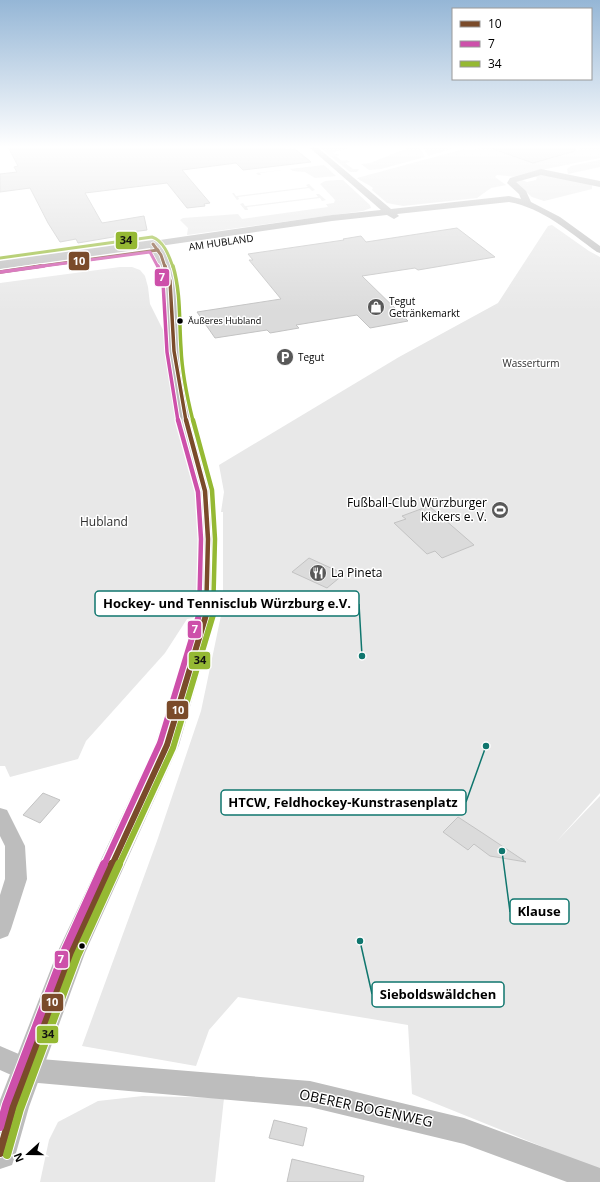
<svg xmlns="http://www.w3.org/2000/svg" width="600" height="1182" font-family="'Open Sans',sans-serif">
  <style>
    .green { fill: #e8e8e8 }
    .building { fill: #dbdbdb; stroke: #c3c3c3 }
    .lines { fill: none; stroke-linecap: round; stroke-linejoin: round }
    .minor { fill: #bdbdbd; fill-rule: evenodd }
    .tertiary { fill: #bdbdbd; fill-rule: evenodd }
    .bus-1-far4-casing { stroke: #fff; stroke-width: 4.5 }
    .bus-1-far3-casing { stroke: #fff; stroke-width: 5.5 }
    .bus-1-far2-casing { stroke: #fff; stroke-width: 7 }
    .bus-1-far1-casing { stroke: #fff; stroke-width: 9 }
    .bus-1-casing { stroke: #fff; stroke-width: 10 }
    .bus-2-far4-casing { stroke: #fff; stroke-width: 4.5 }
    .bus-2-far3-casing { stroke: #fff; stroke-width: 5.5 }
    .bus-2-far2-casing { stroke: #fff; stroke-width: 7 }
    .bus-2-far1-casing { stroke: #fff; stroke-width: 9 }
    .bus-2-casing { stroke: #fff; stroke-width: 10 }
    .bus-3-far4-casing { stroke: #fff; stroke-width: 4.5 }
    .bus-3-far3-casing { stroke: #fff; stroke-width: 5.5 }
    .bus-3-far2-casing { stroke: #fff; stroke-width: 7 }
    .bus-3-far1-casing { stroke: #fff; stroke-width: 9 }
    .bus-3-casing { stroke: #fff; stroke-width: 10 }
    .bus-1-far4 { stroke: #7a4b2a; stroke-width: 3 }
    .bus-1-far3 { stroke: #7a4b2a; stroke-width: 3.5 }
    .bus-1-far2 { stroke: #7a4b2a; stroke-width: 4.5 }
    .bus-1-far1 { stroke: #7a4b2a; stroke-width: 6 }
    .bus-1 { stroke: #7a4b2a; stroke-width: 8 }
    .bus-2-far4 { stroke: #cd50aa; stroke-width: 3 }
    .bus-2-far3 { stroke: #cd50aa; stroke-width: 3.5 }
    .bus-2-far2 { stroke: #cd50aa; stroke-width: 4.5 }
    .bus-2-far1 { stroke: #cd50aa; stroke-width: 6 }
    .bus-2 { stroke: #cd50aa; stroke-width: 8 }
    .bus-3-far4 { stroke: #95b933; stroke-width: 3 }
    .bus-3-far3 { stroke: #95b933; stroke-width: 3.5 }
    .bus-3-far2 { stroke: #95b933; stroke-width: 4.5 }
    .bus-3-far1 { stroke: #95b933; stroke-width: 6 }
    .bus-3 { stroke: #95b933; stroke-width: 8 }
    .bus-dot { fill: #000; stroke: #fff; stroke-width: 1.5 }
    .labels { text-anchor: middle; stroke-width: 3; stroke-linejoin: round; paint-order: stroke }
    .far-bus-label { font-size: 9px; fill: #000; stroke: #fff; text-anchor: start }
    .far-street-label { font-size: 10px; fill: #000; stroke: #fff }
    .far-poi-label { font-size: 10px; fill: #000; stroke: #fff; text-anchor: start }
    .far-park-label { font-size: 10px; fill: #2c2c2c; stroke: #fff }
    .poi-label { font-size: 12px; fill: #000; stroke: #fff; text-anchor: end }
    .park-label { font-size: 12px; fill: #2c2c2c; stroke: #fff }
    .near-street-label { font-size: 14px; fill: #000; stroke: #fff }
    .leader { fill: none; stroke: #0f766e; stroke-width: 1.5 }
    .callout-dot { fill: #0f766e; stroke: #fff; stroke-width: 1.5 }
    .callout { fill: #fff; stroke: #0f766e; stroke-width: 1.5 }
    .callout-label { font-size: 13px; text-anchor: middle; font-weight: bold; fill: #000 }
    .line-badge { stroke: #fff; stroke-width: 1.5 }
    .badge-label { font-size: 11px; text-anchor: middle; font-weight: bold; fill: #fff }
    .pale-badge-label { font-size: 11px; text-anchor: middle; font-weight: bold; fill: #111 }
  </style>
  <rect width="100%" height="100%" fill="#fff"/>
  <g class="green">
    <path d="M319,147H353L332,153L341,155L336,156L342,161L347,160L350,162L345,163L353,169H359L357,172H350Z"/>
    <path d="M410,147H420L425,157L381,169L369,170L361,164L370,163Z"/>
    <path d="M423,147H440L452,149L428,156Z"/>
    <path d="M487,147L533,163L582,149L578,147H600V158L546,169L517,177L497,175L495,177L506,185L491,188L477,198L403,206L387,203L372,190L373,188C368,184 362,182 357,178L464,149L471,150Z"/>
    <path d="M600,160V167L568,174L567,169L571,166Z"/>
    <path d="M324,165L336,176L315,178L305,172L293,171L290,169L260,173L261,175H258L256,173Z"/>
    <path d="M539,174L592,183V189L544,201L532,197L515,183V181L522,180L527,182L536,180L537,177L532,175Z"/>
    <path d="M337,180H343L370,205L371,208L363,211L187,235L188,228L180,220L183,218L238,214L242,219L328,207L326,204L334,203L335,200L320,184L325,181Z"/>
    <path d="M309,184L315,190L312,191L309,188L238,197L239,199L237,200L232,193H234L236,196L308,187L306,185Z"/>
    <path d="M316,194H319L326,200L322,201L320,198L247,207L248,210H245L240,204L243,203L245,206L318,197Z"/>
    <path d="M552,225L589,251L600,257V793L556,842L600,796V1170L412,1094L408,1025L238,997L209,1030L196,1066L82,1046L157,841L201,711L223,606V512H221L224,492L219,465L399,357L498,303L548,226Z"/>
    <path d="M120,267H132L140,270L145,276L148,287L150,304L174,352L198,466L206,616L187,619L165,653L86,741L78,759L10,777L5,766H0V283Z"/>
    <path d="M143,1096L224,1098L215,1182H40L49,1140L58,1122L98,1101Z"/>
  </g>
  <g class="building">
    <path d="M8,147H284L285,150L295,149L311,162L243,170L236,163L182,170L210,203L204,204L205,206L187,208L167,183L85,193L102,223L144,216L147,230L124,233L125,235L78,243L76,239L60,242L48,223L30,188L0,192V174L17,172L14,167L18,166Z"/>
    <path d="M493,147H575V151L533,163L493,149Z"/>
    <path d="M457,228L495,257L418,270L415,268L362,276L408,321L370,328L357,315L296,325L299,328L270,333L267,330L215,338L197,312L281,299L249,260H253L248,254L344,240L343,239L361,236L366,242Z"/>
    <path d="M429,506L474,545L442,558L435,551L427,554L394,523L406,519L402,516Z"/>
    <path d="M309,558L344,574L327,588L292,572Z"/>
    <path d="M43,793L60,800L40,823L23,815Z"/>
    <path d="M458,817L484,834L526,862L490,856L474,844L468,850L443,832Z"/>
    <path d="M274,1120L307,1128L303,1146L269,1138Z"/>
    <path d="M292,1159L364,1176L363,1182H287Z"/>
  </g>
  <g class="lines">
    <g class="minor">
      <path d="M309,147H317L391,209L509,196L521,199L519,194L507,183L510,178L541,169L600,181V187L541,175L516,182L526,191L531,202L560,217L600,246V253L597,252C569,232 543,208 509,202L397,214L399,216L394,219L387,215L332,221L153,247L148,244L153,241L332,215L381,210Z"/>
      <path d="M0,808L7,810L25,846L27,879L11,929L8,936L0,939V895L5,879V846L0,836Z"/>
      <path d="M0,1046L28,1058L310,1081L464,1118L600,1168V1182H567L464,1144L310,1107L27,1082L0,1070Z"/>
    </g>
    <path class="tertiary" d="M153,240L157,241L167,255L177,281L181,351L187,392L196,432L214,491L217,539L216,616L179,745L85,953L29,1107L16,1153L12,1165L0,1169V1100L57,953L155,745L196,616L199,539L196,491L180,432L172,392L167,351L164,281L160,268L150,248L0,269V261Z"/>
    <g class="bus-1-far4-casing">
      <g id="bus-1-far4">
        <path d="M153,244L161,255L165,267"/>
        <path d="M34,267L158,250"/>
      </g>
    </g>
    <g class="bus-1-far3-casing">
      <g id="bus-1-far3">
        <path d="M165,266L170,281L174,351L186,421"/>
        <path d="M0,272L41,266"/>
      </g>
    </g>
    <g class="bus-1-far2-casing">
      <path id="bus-1-far2" d="M186,420L205,491L208,539L206,616"/>
    </g>
    <g class="bus-1-far1-casing">
      <path id="bus-1-far1" d="M112,865L167,745L206,615"/>
    </g>
    <g class="bus-1-casing">
      <path id="bus-1" d="M0,1153L13,1107L71,953L112,864"/>
    </g>
    <g class="bus-2-far4-casing">
      <path id="bus-2-far4" d="M36,267L150,252L158,267"/>
    </g>
    <g class="bus-2-far3-casing">
      <g id="bus-2-far3">
        <path d="M158,266L163,282L167,352L178,421"/>
        <path d="M1,272L44,266"/>
      </g>
    </g>
    <g class="bus-2-far2-casing">
      <path id="bus-2-far2" d="M178,420L198,492L201,539L199,616"/>
    </g>
    <g class="bus-2-far1-casing">
      <path id="bus-2-far1" d="M104,865L160,743L199,615"/>
    </g>
    <g class="bus-2-casing">
      <path id="bus-2" d="M0,1127L6,1105L65,950L104,864"/>
    </g>
    <g class="bus-3-far4-casing">
      <path id="bus-3-far4" d="M0,258L152,237C164,241 169,256 173,267"/>
    </g>
    <g class="bus-3-far3-casing">
      <path id="bus-3-far3" d="M173,266C181,293 179,321 181,348C182,373 187,397 193,421"/>
    </g>
    <g class="bus-3-far2-casing">
      <path id="bus-3-far2" d="M193,420L212,490L215,539L213,616"/>
    </g>
    <g class="bus-3-far1-casing">
      <path id="bus-3-far1" d="M119,865L173,748L213,615"/>
    </g>
    <g class="bus-3-casing">
      <path id="bus-3" d="M7,1155L20,1109L77,956L119,864"/>
    </g>
    <use href="#bus-1-far4" class="bus-1-far4"/>
    <use href="#bus-1-far3" class="bus-1-far3"/>
    <use href="#bus-1-far2" class="bus-1-far2"/>
    <use href="#bus-1-far1" class="bus-1-far1"/>
    <use href="#bus-1" class="bus-1"/>
    <use href="#bus-2-far4" class="bus-2-far4"/>
    <use href="#bus-2-far3" class="bus-2-far3"/>
    <use href="#bus-2-far2" class="bus-2-far2"/>
    <use href="#bus-2-far1" class="bus-2-far1"/>
    <use href="#bus-2" class="bus-2"/>
    <use href="#bus-3-far4" class="bus-3-far4"/>
    <use href="#bus-3-far3" class="bus-3-far3"/>
    <use href="#bus-3-far2" class="bus-3-far2"/>
    <use href="#bus-3-far1" class="bus-3-far1"/>
    <use href="#bus-3" class="bus-3"/>
  </g>
  <linearGradient id="sky" x2="0" y2="1"><stop stop-color="#95b6d6"/><stop offset="0.47" stop-color="#fff"/><stop offset="1" stop-color="#fff" stop-opacity="0"/></linearGradient>
  <rect width="600" height="312" fill="url(#sky)"/>
  <defs>
    <g id="shop-disc" transform="scale(0.9)"><circle r="9.5" fill="#595959" stroke="#fff"/><path d="M-5-2.5h2.3a2.7 3.5 0 0 1 5.4 0H5L5.5 6h-11ZM-1.5-2.5h3a1.5 2.3 0 0 0-3 0Z" fill="#fff"/></g>
    <g id="parking-disc" transform="scale(0.9)"><circle r="9.5" fill="#595959" stroke="#fff"/><path d="M-3.5-5.5H1a3.5 3.5 0 0 1 0 7H-1V5.5H-3.5ZM-1-3.4V-.6H.8a1.4 1.4 0 0 0 0-2.8Z" fill="#fff"/></g>
    <g id="stadium-disc" transform="scale(0.9)"><circle r="9.5" fill="#595959" stroke="#fff"/><path d="M0-5a6.5 5 0 1 0 0 10a6.5 5 0 1 0 0-10ZM-3.5-1.8h7v3.6h-7Z" fill="#fff"/></g>
    <g id="restaurant-disc" transform="scale(0.9)"><circle r="9.5" fill="#595959" stroke="#fff"/><path d="M-5-6h1v4h1v-4h1v4h1v-4h1v5L-1.5 .5V6h-2V.5L-5-1ZM5-6V6H3V1.5H1.5Q1.5-4 5-6Z" fill="#fff"/></g>
  </defs>
  <g fill-rule="evenodd">
    <use href="#shop-disc" x="376" y="307"/>
    <use href="#parking-disc" x="285" y="357"/>
    <use href="#stadium-disc" x="500" y="510"/>
    <use href="#restaurant-disc" x="318" y="573"/>
  </g>
  <g class="bus-dot">
    <circle cx="180" cy="321" r="3.5"/>
    <circle cx="82" cy="946" r="3.5"/>
  </g>
  <g class="labels">
    <g class="far-bus-label">
      <text x="188" y="324">Äußeres Hubland</text>
    </g>
    <g class="far-street-label">
      <text transform="translate(221 242) rotate(-8)" y="4">AM HUBLAND</text>
    </g>
    <g class="far-poi-label">
      <text x="389" y="305">Tegut<tspan x="389" dy="12">Getränkemarkt</tspan></text>
      <text x="298" y="361">Tegut</text>
    </g>
    <g class="far-park-label">
      <text x="531" y="367">Wasserturm</text>
    </g>
    <g class="poi-label">
      <text x="487" y="507">Fußball-Club Würzburger<tspan x="487" dy="14">Kickers e. V.</tspan></text>
      <text x="331" y="577" text-anchor="start">La Pineta</text>
    </g>
    <g class="park-label">
      <text x="104" y="526">Hubland</text>
    </g>
    <g class="near-street-label">
      <text transform="translate(366 1108) rotate(12)" y="5">OBERER BOGENWEG</text>
    </g>
  </g>
  <path class="leader" d="M362 656L359 604M486 746L466 802M502 851L510 912M360 941L372 994"/>
  <g class="callout-dot">
    <circle cx="362" cy="656" r="4"/>
    <circle cx="486" cy="746" r="4"/>
    <circle cx="502" cy="851" r="4"/>
    <circle cx="360" cy="941" r="4"/>
  </g>
  <g class="callout">
    <rect x="95" y="591" width="264" height="25" rx="4"/>
    <rect x="221" y="790" width="245" height="25" rx="4"/>
    <rect x="510" y="899" width="59" height="25" rx="4"/>
    <rect x="372" y="982" width="132" height="25" rx="4"/>
  </g>
  <g class="callout-label">
    <text x="227" y="608">Hockey- und Tennisclub Würzburg e.V.</text>
    <text x="343" y="807">HTCW, Feldhockey-Kunstrasenplatz</text>
    <text x="539" y="916">Klause</text>
    <text x="438" y="999">Sieboldswäldchen</text>
  </g>
  <g class="line-badge">
    <rect x="115" y="231" width="23" height="19" rx="4" fill="#95b933"/>
    <rect x="68" y="251" width="22" height="20" rx="4" fill="#7a4b2a"/>
    <rect x="154" y="268" width="16" height="19" rx="4" fill="#cd50aa"/>
    <rect x="187" y="620" width="15" height="19" rx="4" fill="#cd50aa"/>
    <rect x="188" y="651" width="23" height="19" rx="4" fill="#95b933"/>
    <rect x="166" y="700" width="23" height="20" rx="4" fill="#7a4b2a"/>
    <rect x="54" y="950" width="15" height="19" rx="4" fill="#cd50aa"/>
    <rect x="41" y="993" width="23" height="19" rx="4" fill="#7a4b2a"/>
    <rect x="36" y="1025" width="23" height="19" rx="4" fill="#95b933"/>
  </g>
  <g class="badge-label">
    <text x="79" y="265">10</text>
    <text x="162" y="281">7</text>
    <text x="195" y="633">7</text>
    <text x="178" y="714">10</text>
    <text x="61" y="963">7</text>
    <text x="52" y="1006">10</text>
  </g>
  <g class="pale-badge-label">
    <text x="126" y="244">34</text>
    <text x="200" y="664">34</text>
    <text x="48" y="1038">34</text>
  </g>
  <rect x="452" y="8" width="140" height="72" fill="#ffffff" stroke="#999999"/>
  <rect x="460" y="21" width="20" height="6" fill="#7a4b2a" stroke="#999999"/>
  <text x="488" y="28" font-size="12" fill="#000000">10</text>
  <rect x="460" y="41" width="20" height="6" fill="#cd50aa" stroke="#999999"/>
  <text x="488" y="48" font-size="12" fill="#000000">7</text>
  <rect x="460" y="61" width="20" height="6" fill="#95b933" stroke="#999999"/>
  <text x="488" y="68" font-size="12" fill="#000000">34</text>
  <g transform="translate(28 1154) rotate(249)" stroke="#ffffff" stroke-width="3" paint-order="stroke">
  <path d="M0-3L7 15L0 10L-7 15Z" fill="#000000"/>
  <text y="-6" font-size="11" font-weight="bold" text-anchor="middle" fill="#000000">N</text>
  </g>
</svg>
